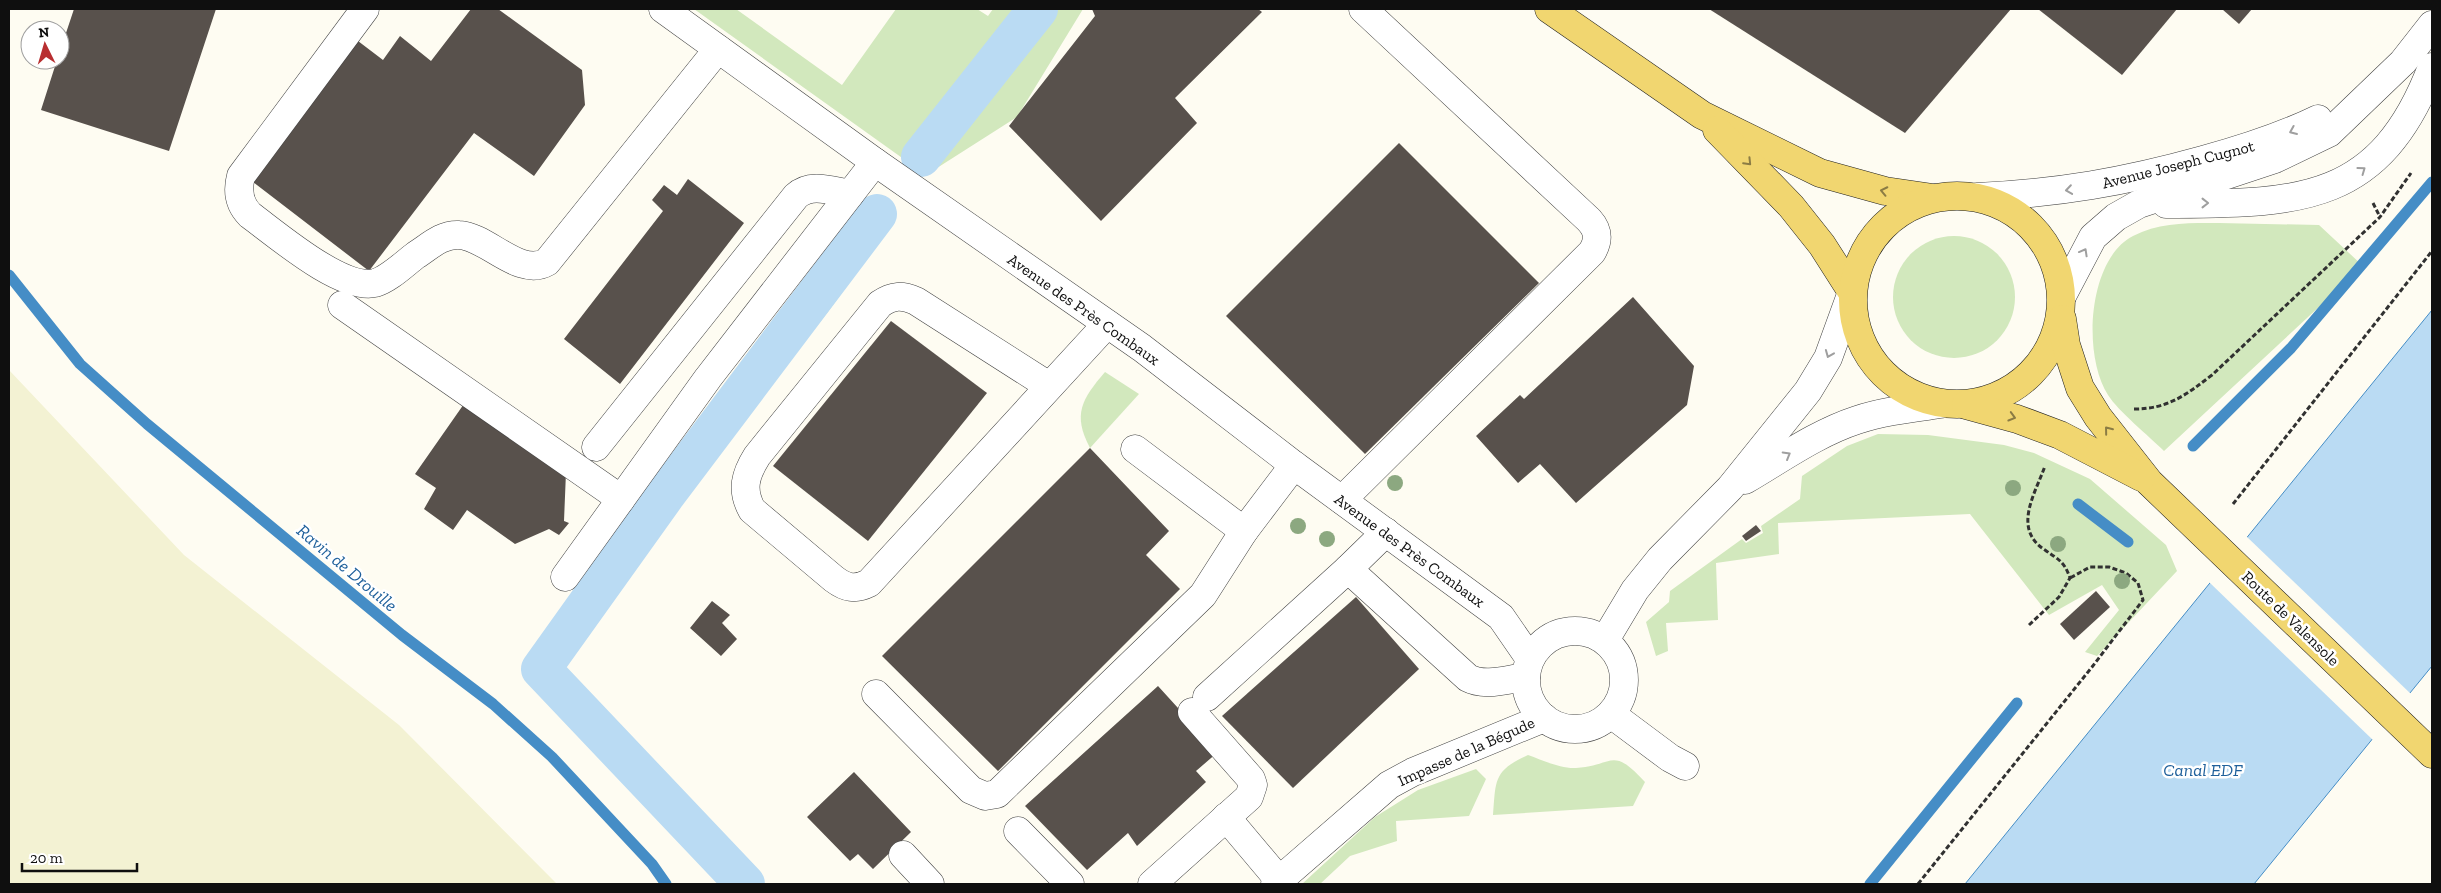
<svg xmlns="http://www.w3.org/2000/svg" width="2441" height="893" font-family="'Zilla Slab',serif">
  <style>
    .farmland { fill: #f3f2d3 }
    .green { fill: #d2e8bd }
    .water { fill: #badbf3; stroke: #458dc6 }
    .pier { fill: #fefcf2 }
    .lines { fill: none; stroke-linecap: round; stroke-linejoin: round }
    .stream { stroke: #458dc6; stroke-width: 11 }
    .canal { stroke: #badbf3; stroke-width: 40 }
    .building { fill: #58514c }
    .minor-casing { stroke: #424242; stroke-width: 29 }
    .major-casing { stroke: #202020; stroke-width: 29 }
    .path { stroke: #313131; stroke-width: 3; stroke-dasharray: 5 2.5; stroke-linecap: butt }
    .minor { stroke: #fff; stroke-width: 28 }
    .major { stroke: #f1d670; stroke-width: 28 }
    .tree { fill: #8ca880 }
    .oneway { stroke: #9f9f9f }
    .oneway2 { stroke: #8b7c44 }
    .labels { text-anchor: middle; stroke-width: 5; stroke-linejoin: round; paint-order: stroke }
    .street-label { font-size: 16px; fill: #0f0f0f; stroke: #fff }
    .water-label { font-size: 18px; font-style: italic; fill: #1f609b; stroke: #fff }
  </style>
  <rect width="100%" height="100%" fill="#fefcf2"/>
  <path class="farmland" d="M9,370L184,555L399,725L557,884H9Z"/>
  <g class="green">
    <path d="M694,9H736L842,85L896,9H977L988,16L993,9H1083L1017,117L926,175Z"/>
    <path d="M872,201L895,221L827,313L683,498L659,477Z"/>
    <path d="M2219,223L2319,225L2363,266L2164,451C2149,436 2118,411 2108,395C2082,355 2088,259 2133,236C2160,222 2189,223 2219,223Z"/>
    <circle cx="1954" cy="297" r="61"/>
    <path d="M1105,372L1139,394L1090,448C1072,414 1082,399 1105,372Z"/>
    <path d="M1878,434L1928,435L2004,445L2034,453L2090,479L2166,545L2177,571L2097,656L2085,652L2119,610L2102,585L2049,615L1970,514L1778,523L1779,554L1716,563L1718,620L1666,623L1668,651L1656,656L1646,622L1669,602L1670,591L1742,539L1746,543L1763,533L1761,526L1800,499L1802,476L1847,446Z"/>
    <path d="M1528,755C1542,760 1561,769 1576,768C1614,766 1611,745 1645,782L1633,806L1493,815C1496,780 1493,771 1528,755Z"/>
    <path d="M1476,769L1486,779L1469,816L1396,821L1397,841L1350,856L1320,884H1302L1375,817L1418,790Z"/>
  </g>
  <path class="water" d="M2432,310V666L2254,884H1965Z"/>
  <path class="pier" d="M2246,536L2412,695L2374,741L2209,582Z"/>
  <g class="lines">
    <g class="stream">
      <path d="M9,275L80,364L147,424L402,635L493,704L552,757L652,864L666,884"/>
      <path d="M2193,446L2291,348L2432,182"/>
      <path d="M2078,504L2128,542"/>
      <path d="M1870,884L2017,703"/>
    </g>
    <g class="canal">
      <path d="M921,157L1038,9"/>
      <path d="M745,884L541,669L666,494L877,214"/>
    </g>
  </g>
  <g class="building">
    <path d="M74,9H216L169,151L41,110L57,60H60V51Z"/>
    <path d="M471,9H498L582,70L585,105L534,176L474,133L369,271L253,182L358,41L383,60L400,36L431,61Z"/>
    <path d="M1092,9H1258L1262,12L1175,98L1197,123L1101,221L1009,126L1095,16Z"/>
    <path d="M1709,9H2011L1905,133Z"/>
    <path d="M2038,9H2177L2122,75Z"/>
    <path d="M2222,9H2252L2239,24Z"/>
    <path d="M1399,143L1539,283L1365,454L1226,316Z"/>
    <path d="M688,179L744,223L620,384L564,339L663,211L652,200L664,185L677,195Z"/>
    <path d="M1633,297L1694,366L1687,405L1576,503L1540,464L1518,483L1476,436L1520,395L1524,399Z"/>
    <path d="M891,321L987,393L868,541L773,466Z"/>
    <path d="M466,401L566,472L564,521L569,523L559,535L549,529L515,544L467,510L453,530L424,509L436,488L415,474Z"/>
    <path d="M1090,448L1169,531L1146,555L1180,589L998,771L882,656Z"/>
    <path d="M1756,525L1761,531L1746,541L1742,536Z"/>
    <path d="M2096,591L2110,607L2074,640L2060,624Z"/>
    <path d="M1356,597L1419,669L1293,788L1222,716Z"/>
    <path d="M712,601L730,615L722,623L737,639L721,656L690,628Z"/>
    <path d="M1158,686L1218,752L1196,771L1206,782L1137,846L1128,833L1087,870L1025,806Z"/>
    <path d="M854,772L911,832L873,869L858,854L850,861L807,817Z"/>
  </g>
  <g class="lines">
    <g class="minor-casing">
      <g id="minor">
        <path d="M365,9L241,176C237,191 239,204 250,215C276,234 342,291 375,283C389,279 404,264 416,255C430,246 442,234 459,235C487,236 519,278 547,262L718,49"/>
        <path d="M663,9L875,162L1142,348L1294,465L1501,617L1530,659"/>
        <path d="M1977,197C2059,193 2124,182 2203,160C2243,149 2281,137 2318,119"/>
        <path d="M2166,204C2296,203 2379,206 2432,67"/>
        <path d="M2062,296L2093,237L2116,217L2139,204L2275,159L2329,133L2403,62L2432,25"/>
        <path d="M342,305L621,499"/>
        <path d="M1049,386L916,301C902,295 893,295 880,304L757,456C745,475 741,490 752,510L834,579C846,588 855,590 869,583L1107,324"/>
        <path d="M596,447L796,196C811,182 832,191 850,194"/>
        <path d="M1135,449L1244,531"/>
        <path d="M1745,480C1781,459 1817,433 1857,420C1884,411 1913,408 1941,404"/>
        <path d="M1342,500L1592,252C1599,240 1599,231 1589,220L1363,9"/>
        <path d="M1386,532L1348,569L1468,678C1485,687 1508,679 1526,677"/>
        <path d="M565,577L708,378L875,162"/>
        <circle cx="1575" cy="680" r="49"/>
        <path d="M1605,640L1635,590L1660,559L1730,488L1808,391L1828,358L1852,292"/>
        <path d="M876,694L971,790L985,796L997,794L1203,595L1244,531L1294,465"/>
        <path d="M1207,697L1348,569"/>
        <path d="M1611,714L1670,758L1685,766"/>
        <path d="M1226,817L1279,880"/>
        <path d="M1018,831L1070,884"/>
        <path d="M903,855L930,884"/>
        <path d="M1152,884L1249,797L1253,785L1251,779L1192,712"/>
        <path d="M1275,884L1389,785L1413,772L1544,718"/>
      </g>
    </g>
    <g class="major-casing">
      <g id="major">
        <path d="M1549,9L1702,115L1820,173L1885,191L1933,198"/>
        <path d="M1717,130L1791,206L1822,245L1852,292"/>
        <circle cx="1957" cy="300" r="104"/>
        <path d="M2062,319L2066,345L2080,388L2098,417L2149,482L2432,754"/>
        <path d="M1966,405L2017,419L2060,435L2141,477"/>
      </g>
    </g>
    <g class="path">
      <path d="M2373,203L2380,217"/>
      <path d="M2134,409C2168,409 2186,395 2212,375L2380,217L2411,173"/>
      <path d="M2233,504L2432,251"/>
      <path d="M2029,625L2059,597L2070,578C2064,561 2059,560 2045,550C2012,529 2035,494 2045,466"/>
      <path d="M1918,884L2092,667L2143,600L2138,583L2126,573L2109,567H2090L2070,578"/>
    </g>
    <use href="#minor" class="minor"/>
    <use href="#major" class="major"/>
  </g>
  <g class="tree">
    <circle cx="1395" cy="483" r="8"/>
    <circle cx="2013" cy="488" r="8"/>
    <circle cx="1298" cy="526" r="8"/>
    <circle cx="1327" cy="539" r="8"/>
    <circle cx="2058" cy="544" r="8"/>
    <circle cx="2122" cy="581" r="8"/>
  </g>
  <defs><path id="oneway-chevron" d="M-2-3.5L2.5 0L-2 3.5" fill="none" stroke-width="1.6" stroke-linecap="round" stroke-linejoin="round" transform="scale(1.25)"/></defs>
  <g class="oneway">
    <use href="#oneway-chevron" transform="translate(2293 131) rotate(157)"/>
    <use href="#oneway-chevron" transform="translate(2362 170) rotate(-36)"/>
    <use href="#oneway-chevron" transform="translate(2069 190) rotate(172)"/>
    <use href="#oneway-chevron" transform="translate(2205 203)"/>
    <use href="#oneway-chevron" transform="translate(2084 252) rotate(-61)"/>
    <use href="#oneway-chevron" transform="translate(1829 354) rotate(112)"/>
    <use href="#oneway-chevron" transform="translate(1787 455) rotate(-30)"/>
  </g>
  <g class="oneway2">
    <use href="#oneway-chevron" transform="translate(1748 162) rotate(46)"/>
    <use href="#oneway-chevron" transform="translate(1884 191) rotate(-168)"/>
    <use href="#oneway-chevron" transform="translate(2012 417) rotate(16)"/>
    <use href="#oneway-chevron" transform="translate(2108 430) rotate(-129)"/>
  </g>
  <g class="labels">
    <g class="street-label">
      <text transform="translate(2178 164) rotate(-14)" y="6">Avenue Joseph Cugnot</text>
      <text transform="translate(1084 309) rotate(35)" y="6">Avenue des Près Combaux</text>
      <text transform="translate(1410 550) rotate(36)" y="6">Avenue des Près Combaux</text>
      <text transform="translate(2291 618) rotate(44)" y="6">Route de Valensole</text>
      <text transform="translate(1466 751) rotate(-24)" y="6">Impasse de la Bégude</text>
    </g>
    <g class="water-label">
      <text transform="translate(347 568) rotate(40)" y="6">Ravin de Drouille</text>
      <text x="2203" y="776">Canal EDF</text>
    </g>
  </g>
  <rect width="2441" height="893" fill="none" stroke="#0f0f0f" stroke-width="20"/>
  <g transform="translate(45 45) rotate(355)"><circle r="24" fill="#ffffff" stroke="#9f9f9f"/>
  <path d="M0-4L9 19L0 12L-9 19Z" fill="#b82e30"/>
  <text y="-8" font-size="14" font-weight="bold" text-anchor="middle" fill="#0f0f0f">N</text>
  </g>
  <path d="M22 863v8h115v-8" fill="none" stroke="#0f0f0f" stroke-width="2.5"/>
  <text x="30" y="863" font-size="15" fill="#0f0f0f" stroke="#ffffff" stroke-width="4" paint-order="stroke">20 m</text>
</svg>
